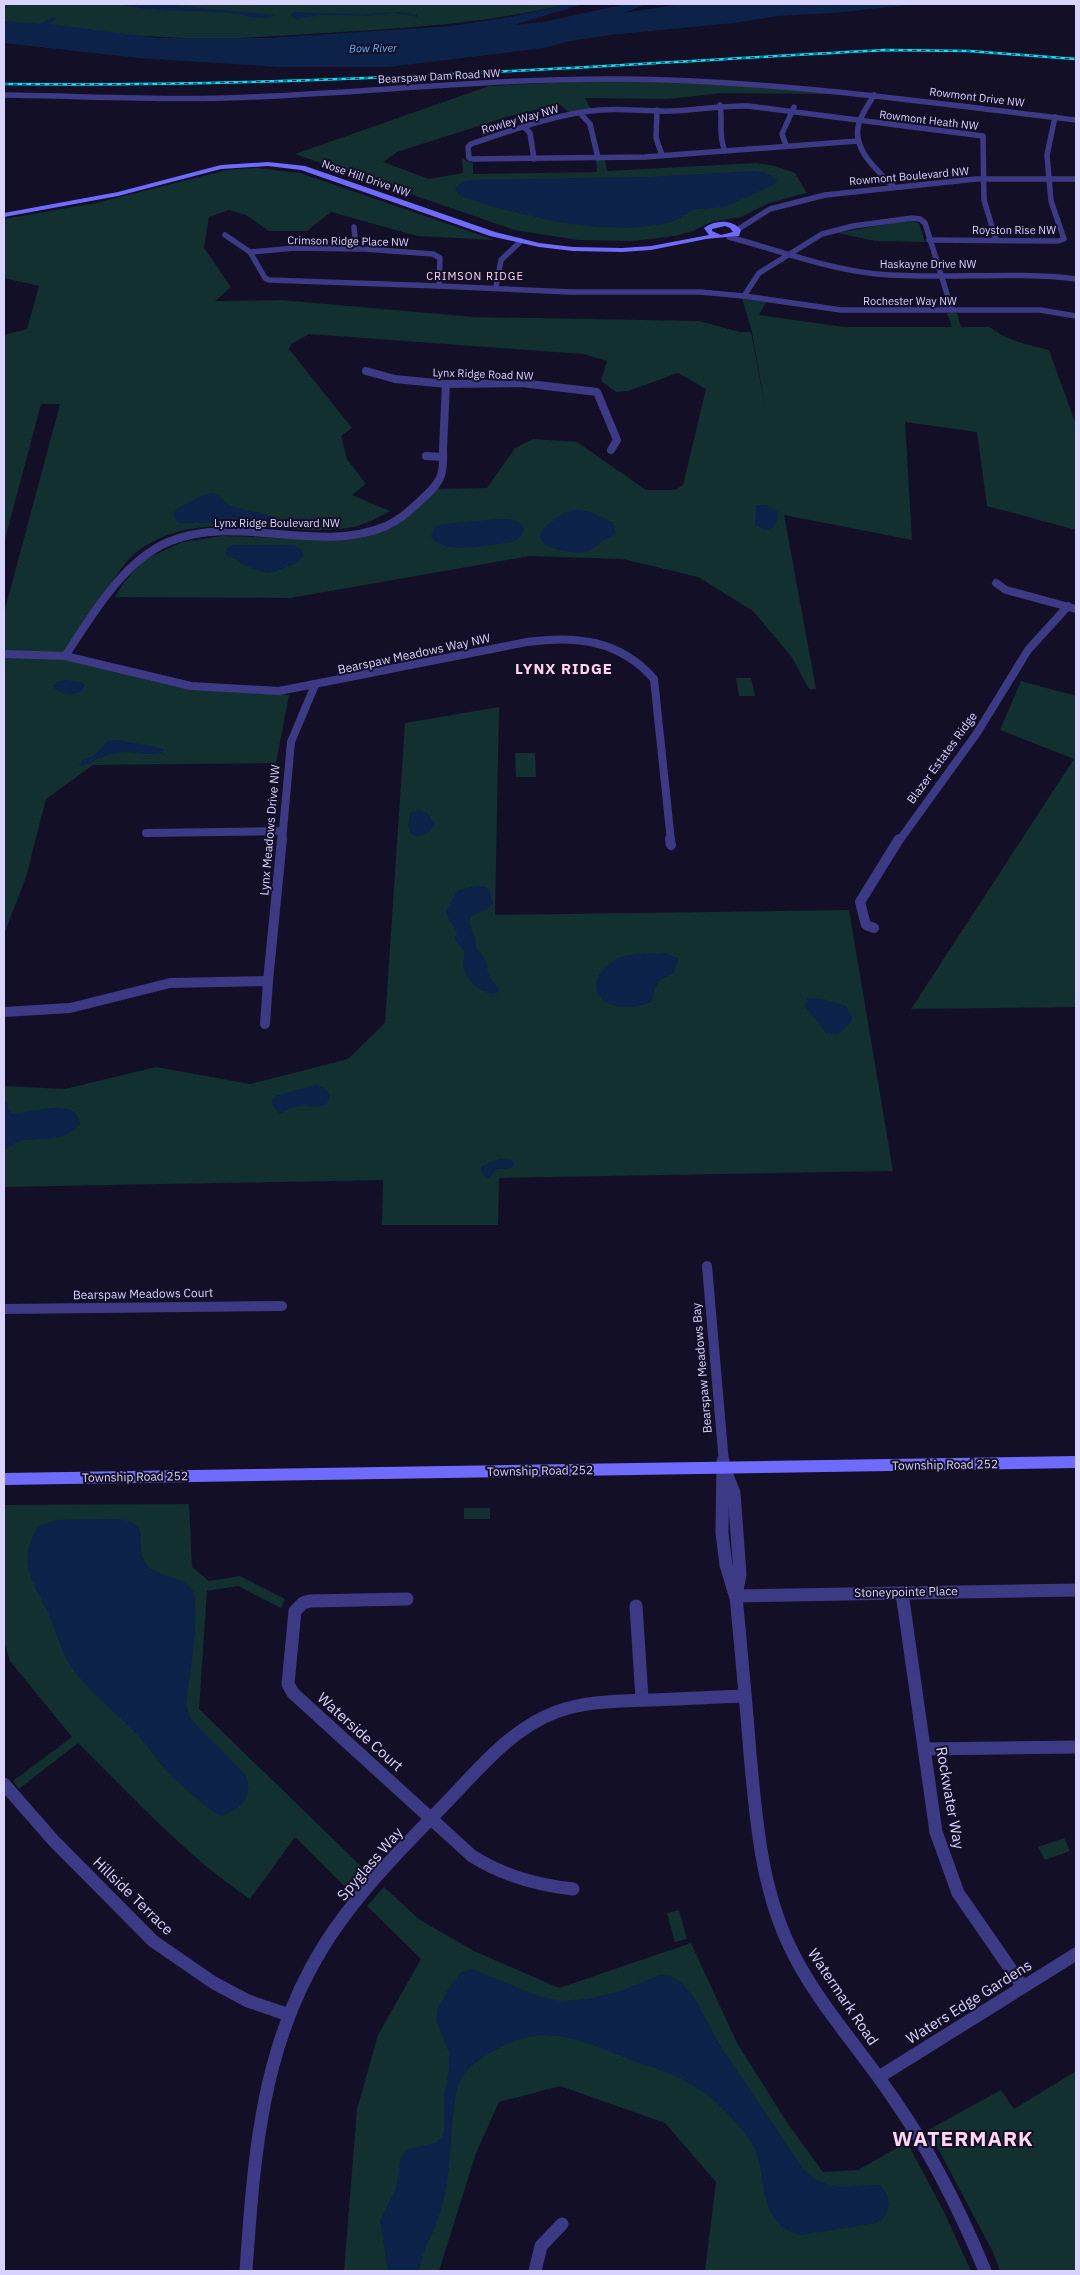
<svg xmlns="http://www.w3.org/2000/svg" width="1080" height="2275" font-family="'IBM Plex Sans',sans-serif">
  <style>
    .green { fill: #12302f }
    .water { fill: #0c2248 }
    .lines { fill: none; stroke-linecap: round; stroke-linejoin: round }
    .street-far3 { stroke: #3d3a85; stroke-width: 5.5 }
    .street-far2 { stroke: #3d3a85; stroke-width: 8 }
    .street-far1 { stroke: #3d3a85; stroke-width: 10 }
    .street { stroke: #3d3a85; stroke-width: 13 }
    .secondary { fill: #6f6bff; fill-rule: evenodd }
    .rail-casing { stroke: #00e5ff; stroke-width: 2.5 }
    .rail { stroke: #130f26; stroke-width: 1; stroke-dasharray: 4.5; stroke-linecap: butt }
    .labels { text-anchor: middle; stroke-width: 4; stroke-linejoin: round; paint-order: stroke }
    .far-water-label { font-size: 11px; font-style: italic; fill: #62b6ff; stroke: #130f26 }
    .far-street-label { font-size: 11px; fill: #d9d4ff; stroke: #130f26 }
    .far-neighbourhood-label { font-size: 11px; letter-spacing: 1px; fill: #ffd6f0; stroke: #130f26 }
    .street-label { font-size: 12px; fill: #d9d4ff; stroke: #130f26 }
    .far-district-label { font-size: 15px; font-weight: bold; letter-spacing: 1px; fill: #ffd6f0; stroke: #130f26 }
    .near-street-label { font-size: 15px; fill: #d9d4ff; stroke: #130f26 }
    .near-district-label { font-size: 21px; font-weight: bold; letter-spacing: 1px; fill: #ffd6f0; stroke: #130f26 }
  </style>
  <rect width="100%" height="100%" fill="#130f26"/>
  <g class="green">
    <path d="M4,4H569C504,19 440,26 374,30C311,33 248,40 185,38C124,36 64,29 4,23Z"/>
    <path d="M614,80L761,86L824,92L822,94L723,93L667,99L585,98L591,109L570,113L559,104L507,117L397,152L383,162L429,179L463,173L462,157L466,161L473,163V174L597,172L596,160H605L607,171L756,163L775,166L795,173L807,193L769,203L741,217L711,222L693,231L675,236L634,241L578,240L514,230L295,154L489,86Z"/>
    <path d="M256,168L300,173L495,240L417,236L331,212L307,231H269L246,215L229,210L209,217L204,248L231,287L215,301L281,300L474,317L699,321L740,332H751L766,412L752,332L742,298L766,302L759,315L844,327H952L947,313H957L961,327H990C1006,341 1029,345 1049,350L1076,425V530L987,506L977,432L905,422L912,540L784,515L816,689H809L791,656L753,611L698,577L623,559L530,556L290,598L115,597L124,582L144,560L182,542L222,536L325,539L380,529L435,489L487,488L515,448L533,439L577,442L646,490H675L683,485L706,389L678,373L628,391L616,392L601,381L607,361L583,354L309,334L291,344L289,349L352,428L341,436L347,459L366,484L352,495L390,511C377,518 363,526 348,528C278,538 189,503 130,558C124,564 119,572 114,579C95,604 77,631 60,658L187,689L289,695L276,763L93,765L46,799L26,877L4,934V613L60,404H41L4,543V335L27,329L39,286L4,278V219L96,203L227,170Z"/>
    <path d="M910,220L919,223L925,242L875,241L837,233Z"/>
    <path d="M736,678H751L755,696H739Z"/>
    <path d="M1021,681L1076,696V1007L911,1009L1074,759L1000,730Z"/>
    <path d="M499,707L495,915L849,910L893,1171L499,1178L498,1225H382L383,1180L4,1187V1086L65,1089L156,1067L250,1084L348,1059L385,1023L405,723Z"/>
    <path d="M515,753H535L536,777H516Z"/>
    <path d="M189,1504L192,1567L209,1581L240,1576L285,1599L281,1608L238,1586L207,1591L199,1709L366,1871L352,1894L295,1837L250,1899C186,1856 133,1797 78,1743L19,1789L13,1781L72,1737L10,1661L4,1642V1505Z"/>
    <rect x="464" y="1508" width="26" height="11"/>
    <path d="M1064,1838L1070,1851L1045,1860L1038,1847Z"/>
    <path d="M384,1887L420,1920L474,1951L559,1988L691,1943L737,2043L786,2121L823,2172L858,2170L907,2142L945,2214L971,2271H705L716,2182L665,2123L560,2086L499,2102L476,2153L439,2271H344L357,2109L378,2035L421,1959L367,1906Z"/>
    <path d="M679,1910L687,1939L675,1942L667,1913Z"/>
    <path d="M1076,2071V2271H1000L993,2252L928,2130L1001,2090L1014,2109Z"/>
  </g>
  <g class="water">
    <path d="M120,4H162L275,15C266,22 248,16 237,14C199,9 159,14 120,4Z"/>
    <path d="M570,4H583L514,25L543,22L626,4H647L623,13L681,4H918L833,13L778,16L734,23L610,35L565,42L544,48L389,67H278L138,58L4,43V21L39,24L54,17L57,18L49,24L158,38H269L451,26L510,17Z"/>
    <path d="M294,12L362,14L399,12L418,15V17L393,13L369,16L321,15L296,19L290,15Z"/>
    <path d="M754,171L764,172L777,180L775,184L725,207L696,209L670,223L632,228L596,227L557,222L494,207L463,197L458,194L455,188L462,182L470,180L648,177Z"/>
    <path d="M212,493C221,495 224,503 232,506C246,513 266,510 278,521L271,523H181L176,521L173,513C178,507 203,494 212,493Z"/>
    <path d="M756,505H766L776,510L778,516L775,527L766,530L755,525Z"/>
    <path d="M579,510L591,512L612,522L614,525L616,534C612,538 606,538 602,541C596,546 593,550 586,552C564,555 517,544 554,520C562,514 567,510 579,510Z"/>
    <path d="M497,519C503,519 509,519 514,520C529,524 524,537 513,542C492,544 442,557 431,536L435,527L442,524Z"/>
    <path d="M233,545H293L302,549L303,557L297,563L274,572L266,573L252,569L225,554L228,547Z"/>
    <path d="M66,680L82,682L85,685L82,691C72,697 60,695 53,686L59,681Z"/>
    <path d="M109,740H119L164,749L162,753C149,756 136,752 123,752C109,753 95,760 83,766L79,765L82,760L93,756Z"/>
    <path d="M419,810L427,813L435,823L430,832L416,837L412,835L408,826L410,813Z"/>
    <path d="M476,886H484L489,889L493,903L489,908L471,916C466,927 474,929 476,940C476,943 476,945 476,948C490,960 484,964 490,977C493,983 498,986 499,992C484,998 466,981 463,966C463,961 466,955 463,950C461,947 457,943 455,940L457,931L449,920L446,911L458,890Z"/>
    <path d="M665,953L678,958V962L673,973L660,980L654,990L653,1000C641,1010 610,1010 600,997C588,982 606,963 619,958C630,953 653,954 665,953Z"/>
    <path d="M811,998L827,1000L846,1006L852,1017V1022L838,1034L826,1033L805,1006L807,999Z"/>
    <path d="M316,1085L323,1087L330,1094L327,1104C315,1110 306,1104 294,1107C288,1108 286,1113 279,1113L272,1105V1099L275,1096Z"/>
    <path d="M4,1101L8,1103V1108L12,1113C32,1114 76,1095 80,1124C65,1143 42,1137 21,1141C14,1142 11,1148 4,1149Z"/>
    <path d="M499,1159L512,1160L515,1165L508,1169H497L487,1180L481,1171L482,1166Z"/>
    <path d="M116,1519C155,1522 133,1542 145,1562C154,1578 179,1574 191,1588C203,1602 188,1684 186,1705L191,1719L246,1775C253,1799 242,1807 222,1816C213,1813 207,1807 200,1801C187,1791 175,1780 164,1768C155,1758 149,1747 140,1738C118,1714 90,1694 71,1667C60,1650 56,1629 47,1611C31,1577 18,1565 37,1527L56,1520Z"/>
    <path d="M472,1969L538,1996L560,2001L587,1999L620,1991L660,1975L670,1976L682,1983L696,2000L719,2044L804,2170C830,2193 847,2186 879,2185C893,2196 891,2214 877,2223L800,2235C750,2221 773,2171 748,2138C734,2120 719,2102 700,2090C681,2076 656,2069 634,2061C584,2042 545,2020 494,2051C483,2057 468,2066 462,2077C456,2087 455,2099 454,2110C450,2136 451,2163 446,2189C443,2200 441,2212 437,2222C429,2241 423,2250 419,2271H388L380,2220L396,2189L401,2157L408,2149L435,2143L442,2138L444,2132V2096L449,2069V2052L436,2021L438,2008L449,1988L461,1972Z"/>
  </g>
  <g class="lines">
    <g class="street-far3">
      <path d="M4,95C78,96 152,100 225,98C357,94 488,78 619,79C773,80 924,102 1076,120"/>
      <path d="M874,95C869,104 862,113 859,123C851,149 877,170 893,186"/>
      <path d="M720,105C723,121 718,135 725,151"/>
      <path d="M657,110L656,138L662,155"/>
      <path d="M580,113L590,124L598,158"/>
      <path d="M524,127L530,133L534,159"/>
      <path d="M858,141L645,157L472,159L469,158L468,147L471,144C513,130 555,114 600,110C624,108 648,112 672,111C698,110 722,105 748,106L983,136L984,200L996,240"/>
      <path d="M786,145L782,134L794,107"/>
      <path d="M354,227L356,249"/>
      <path d="M737,230L770,209L825,195L976,179H1076"/>
      <path d="M225,235L250,252"/>
      <path d="M729,237C778,250 826,269 877,274C944,280 1010,271 1076,279"/>
      <path d="M929,240L1058,241L1064,239L1051,201L1047,155L1055,117"/>
      <path d="M295,248L365,249L433,254L440,258L439,286L269,280L265,278L250,252Z"/>
      <path d="M439,286L571,292H700L744,296L841,310H1040L1076,316"/>
      <path d="M496,287L501,260L521,241"/>
      <path d="M744,296L759,273L822,234L853,226L912,218L920,219L925,223L952,310"/>
    </g>
    <g class="street-far2">
      <path d="M366,371L395,379L446,384L521,383L597,392L617,440L611,450"/>
      <path d="M426,456L442,457"/>
      <path d="M996,583L1006,590L1076,609"/>
      <path d="M4,654L65,656L191,686L279,691L527,642C575,635 620,640 654,679L671,841"/>
      <path d="M65,656C92,616 122,562 168,542C238,513 318,555 386,526C400,520 409,511 420,501C428,494 438,485 441,475C444,467 443,457 443,449C444,427 445,406 446,384"/>
      <path d="M146,833L282,831"/>
      <path d="M282,841L291,742L315,685"/>
      <path d="M899,841L977,733L1028,650L1068,606"/>
    </g>
    <g class="street-far1">
      <path d="M670,839L671,845"/>
      <path d="M874,928L866,925L860,902L899,839"/>
      <path d="M4,1012L70,1008L170,983L268,981L282,839"/>
      <path d="M265,1024L268,981"/>
      <path d="M707,1266L724,1463"/>
      <path d="M4,1309L282,1306"/>
    </g>
    <g class="street">
      <path d="M723,1461L722,1533L726,1565L735,1595"/>
      <path d="M724,1468L734,1493L740,1574L736,1596C741,1649 746,1701 750,1754C756,1819 761,1886 789,1945C815,2001 859,2047 893,2098C931,2152 960,2210 985,2271"/>
      <path d="M902,1593L936,1832L958,1893L1023,1987"/>
      <path d="M736,1596L1076,1590"/>
      <path d="M407,1599L310,1601L303,1603L295,1611L288,1684L293,1693L472,1856C504,1876 536,1885 573,1889"/>
      <path d="M636,1606L642,1698"/>
      <path d="M925,1749L1076,1747"/>
      <path d="M4,1784L53,1840L153,1941L214,1983L248,2001L289,2015"/>
      <path d="M879,2077L1076,1954"/>
      <path d="M246,2271C254,2157 261,2047 323,1947C356,1894 401,1849 444,1805C477,1771 510,1729 556,1712C586,1701 618,1701 650,1700C682,1699 713,1697 745,1696"/>
      <path d="M535,2271L541,2246L562,2224"/>
    </g>
    <g class="secondary">
      <path d="M268,162L305,166L495,232L539,243L573,247L622,248L651,246L709,235L704,228C715,220 732,219 741,230L739,236H736L706,239L651,250L622,252L573,251L539,247L490,236L301,170L268,166L221,169L118,196L4,217V213L118,192L221,165ZM725,226L730,228L733,232L721,235L712,231V229Z"/>
      <path d="M1076,1456V1468L4,1485V1473Z"/>
    </g>
    <g class="rail-casing">
      <path id="rail" d="M4,84C298,88 591,66 885,50L969,51L1076,59"/>
    </g>
    <use href="#rail" class="rail"/>
  </g>
  <g class="labels">
    <g class="far-water-label">
      <text transform="translate(373 48) rotate(-1)" y="4">Bow River</text>
    </g>
    <g class="far-street-label">
      <text transform="translate(439 76) rotate(-3)" y="4">Bearspaw Dam Road NW</text>
      <text transform="translate(977 97) rotate(7)" y="4">Rowmont Drive NW</text>
      <text transform="translate(520 119) rotate(-16)" y="4">Rowley Way NW</text>
      <text transform="translate(929 120) rotate(7)" y="4">Rowmont Heath NW</text>
      <text transform="translate(909 176) rotate(-5)" y="4">Rowmont Boulevard NW</text>
      <text transform="translate(366 178) rotate(19)" y="4">Nose Hill Drive NW</text>
      <text x="1014" y="234">Royston Rise NW</text>
      <text transform="translate(348 241) rotate(1)" y="4">Crimson Ridge Place NW</text>
      <text x="928" y="268">Haskayne Drive NW</text>
      <text x="910" y="305">Rochester Way NW</text>
      <text transform="translate(483 374) rotate(2)" y="4">Lynx Ridge Road NW</text>
      <text x="277" y="527">Lynx Ridge Boulevard NW</text>
    </g>
    <g class="far-neighbourhood-label">
      <text x="475" y="280">CRIMSON RIDGE</text>
    </g>
    <g class="street-label">
      <text transform="translate(414 654) rotate(-12)" y="4">Bearspaw Meadows Way NW</text>
      <text transform="translate(942 758) rotate(-54)" y="4">Blazer Estates Ridge</text>
      <text transform="translate(270 830) rotate(-85)" y="4">Lynx Meadows Drive NW</text>
      <text transform="translate(143 1294) rotate(-1)" y="4">Bearspaw Meadows Court</text>
      <text transform="translate(702 1368) rotate(-95)" y="4">Bearspaw Meadows Bay</text>
      <text transform="translate(945 1465) rotate(-1)" y="4">Township Road 252</text>
      <text transform="translate(540 1471) rotate(-1)" y="4">Township Road 252</text>
      <text transform="translate(135 1477) rotate(-1)" y="4">Township Road 252</text>
      <text transform="translate(906 1592) rotate(-1)" y="4">Stoneypointe Place</text>
    </g>
    <g class="far-district-label">
      <text x="564" y="674">LYNX RIDGE</text>
    </g>
    <g class="near-street-label">
      <text transform="translate(360 1732) rotate(42)" y="5">Waterside Court</text>
      <text transform="translate(950 1798) rotate(80)" y="5">Rockwater Way</text>
      <text transform="translate(370 1864) rotate(-49)" y="5">Spyglass Way</text>
      <text transform="translate(133 1896) rotate(44)" y="5">Hillside Terrace</text>
      <text transform="translate(843 1997) rotate(56)" y="5">Watermark Road</text>
      <text transform="translate(969 2002) rotate(-32)" y="5">Waters Edge Gardens</text>
    </g>
    <g class="near-district-label">
      <text x="963" y="2146">WATERMARK</text>
    </g>
  </g>
  <rect width="1080" height="2275" fill="none" stroke="#d9d4ff" stroke-width="10"/>
</svg>
